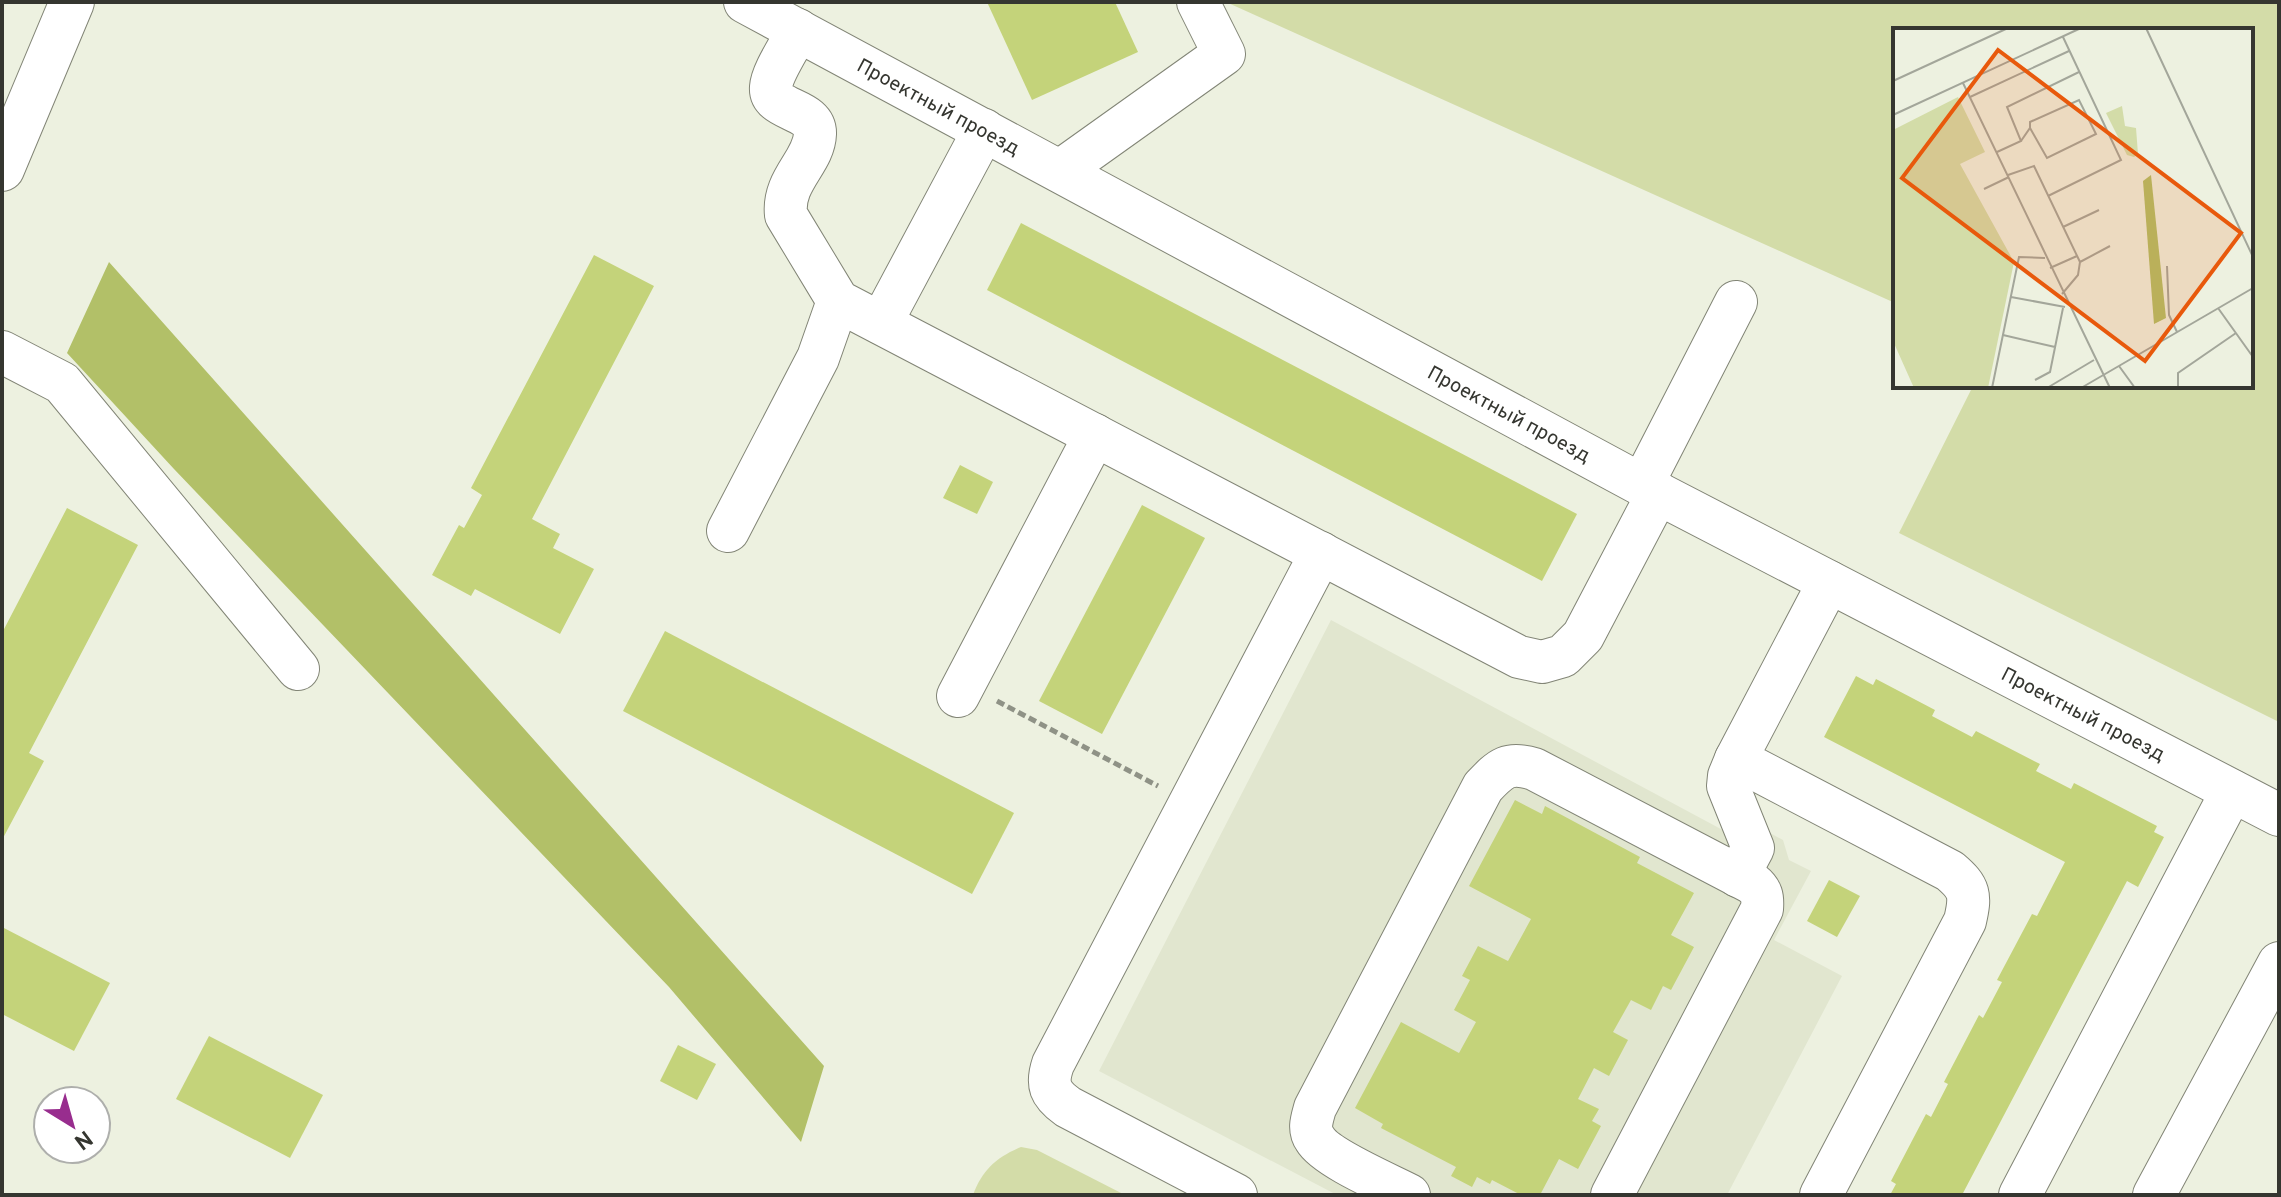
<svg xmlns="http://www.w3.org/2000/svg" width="2281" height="1197" font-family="Overpass,sans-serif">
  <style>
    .built { fill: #e1e6cf }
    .green { fill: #d3dca8 }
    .forest { fill: #b2c068 }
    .building { fill: #c4d37a }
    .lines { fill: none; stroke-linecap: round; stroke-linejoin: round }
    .minor-casing { stroke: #828576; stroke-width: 44 }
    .major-casing { stroke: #828576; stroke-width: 46 }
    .path { stroke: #8f9286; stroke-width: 5; stroke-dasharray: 8 4; stroke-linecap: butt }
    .minor { stroke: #fff; stroke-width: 42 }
    .major { stroke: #fff; stroke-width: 44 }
    .labels { text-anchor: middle; stroke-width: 6; stroke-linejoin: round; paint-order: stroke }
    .street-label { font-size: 20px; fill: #353630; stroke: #fff }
    .inset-road { fill: none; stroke: #a3a69a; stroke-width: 2 }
    .view { fill: #e8590c; fill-opacity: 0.15; stroke: #e8590c; stroke-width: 4 }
    .inset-edge { fill: none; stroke: #353630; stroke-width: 4 }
  </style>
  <rect width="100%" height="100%" fill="#edf1e0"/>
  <path class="built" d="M1331,620L1747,843L1770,833L1783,840L1789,860L1811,871L1774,940L1842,976L1727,1195H1337L1099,1071Z"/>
  <g class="green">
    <path d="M1226,2H2279V722L1899,533L1973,386H2251V30H1895V303Z"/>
    <path d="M1021,1147L1037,1150L1125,1195H973C982,1170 997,1157 1021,1147Z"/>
  </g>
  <path class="forest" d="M109,262L824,1066L801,1142L669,987L174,469L67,353Z"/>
  <g class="building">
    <path d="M987,2H1115L1138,52L1032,100Z"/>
    <path d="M1021,223L1577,514L1542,581L987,290Z"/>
    <path d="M594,255L654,286L532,519L560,534L553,548L594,569L560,634L475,589L471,596L432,575L459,525L464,528L482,495L471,488Z"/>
    <path d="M960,465L993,482L977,514L943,498Z"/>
    <path d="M1142,505L1205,538L1102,734L1039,701Z"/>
    <path d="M67,508L138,545L29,753L44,761L2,840V633Z"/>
    <path d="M665,631L1014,813L972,894L623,711Z"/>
    <path d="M1856,676L1873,685L1876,679L1935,710L1932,716L1972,737L1976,731L2040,764L2036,771L2071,789L2074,783L2157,826L2154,832L2164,837L2138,887L2127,881L1962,1195H1890L1896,1184L1891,1181L1926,1114L1931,1117L1948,1084L1944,1082L1979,1015L1983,1018L2002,982L1997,980L2032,914L2037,916L2065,862L1824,737Z"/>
    <path d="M1515,800L1542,814L1545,806L1640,857L1637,863L1694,893L1671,935L1694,947L1671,990L1663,986L1651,1010L1631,1000L1613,1032L1628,1040L1609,1076L1594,1068L1578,1099L1599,1109L1592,1121L1601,1126L1578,1169L1559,1159L1540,1195H1521L1492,1180L1490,1184L1477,1177L1472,1187L1451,1176L1456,1167L1381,1128L1383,1124L1355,1108L1401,1022L1459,1053L1476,1022L1454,1010L1470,980L1462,976L1478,946L1508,961L1531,919L1469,886Z"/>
    <path d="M1829,880L1860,896L1837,937L1807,921Z"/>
    <path d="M2,927L110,983L74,1051L2,1014Z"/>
    <path d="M209,1036L323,1095L290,1158L176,1099Z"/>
    <path d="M678,1045L716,1064L697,1100L660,1081Z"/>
  </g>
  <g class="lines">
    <g class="minor-casing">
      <g id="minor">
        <path id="s1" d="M745,2L1642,485L2279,815"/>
        <path d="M798,30C791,45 772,72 771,87C769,112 816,107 815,134C814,162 782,180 786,215L838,301L1519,657L1542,662L1563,656L1583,636L1658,493"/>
        <path d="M1060,171L1224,54L1198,2"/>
        <path d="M881,323L984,130"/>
        <path d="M2,352L62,383L298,669"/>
        <path d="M1642,485L1736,302"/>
        <path d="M728,531L818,358L838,301"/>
        <path d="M958,696L1095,435"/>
        <path d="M1736,759L1729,776L1728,786L1753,848L1738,876"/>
        <path d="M1236,1195L1068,1107C1050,1094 1046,1085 1053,1064L1321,553"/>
        <path d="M1409,1195C1388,1184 1326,1158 1315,1139C1308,1129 1312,1119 1315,1108L1483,787C1501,768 1508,761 1534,769L1752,883C1762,891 1763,897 1762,909L1612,1195"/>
        <path d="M1821,1195L1965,921C1971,895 1970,888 1950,871L1736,759L1829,582"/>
        <path d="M2020,1195L2232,791"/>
        <path d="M2154,1195L2279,963"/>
      </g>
    </g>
    <g class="major-casing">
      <path id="major" d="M2,169L72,2"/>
    </g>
    <path class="path" d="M997,701L1158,786"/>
    <use href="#minor" class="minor"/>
    <use href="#major" class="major"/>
  </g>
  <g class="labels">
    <g class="street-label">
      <text dy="7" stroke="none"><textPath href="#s1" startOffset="220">Проектный проезд</textPath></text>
      <text dy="7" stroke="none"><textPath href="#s1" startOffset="868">Проектный проезд</textPath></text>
      <text dy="7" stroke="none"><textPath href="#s1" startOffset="1516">Проектный проезд</textPath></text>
    </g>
  </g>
  <g transform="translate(1893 28)">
    <rect width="360" height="360" fill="#edf1e0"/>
    <path d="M65,69L92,124L67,136L121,234L95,360H21L0,313V102ZM229,78L232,98L243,100L245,126L241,129L234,127L213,85Z" fill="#d3dca8"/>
    <path d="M258,147L273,290L261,296L250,153Z" fill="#b2c068"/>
    <path class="inset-road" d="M253,0L360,229M0,53L115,0M70,55L217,360M77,69L176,23M0,87L188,0M128,113L137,100L154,130L203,106L186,72L137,94V100M104,124L128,113L114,79L186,44M115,147L141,138L187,234L185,247L169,266M91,161L116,149M155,168L228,132L170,9M170,199L206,182M187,234L217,218M274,238L276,287L284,304M157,240L184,228M118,269L172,279M325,280L360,329M110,307L162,319M226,338L242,360M142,352L157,344L170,280M99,360L126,229L152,230M154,360L201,332M188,360L360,260M285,360V345L343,305"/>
    <path class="view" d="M105,22L348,205L252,333L9,150Z"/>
    <rect width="360" height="360" class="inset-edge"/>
  </g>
  <rect width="2281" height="1197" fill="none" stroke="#353630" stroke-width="8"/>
  <g transform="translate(72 1125) rotate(143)"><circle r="38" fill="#ffffff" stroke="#aeafac" stroke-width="2"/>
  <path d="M0-6L14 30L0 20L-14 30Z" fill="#982d8e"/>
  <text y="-12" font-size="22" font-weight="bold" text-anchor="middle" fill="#353630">N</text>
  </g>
</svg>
